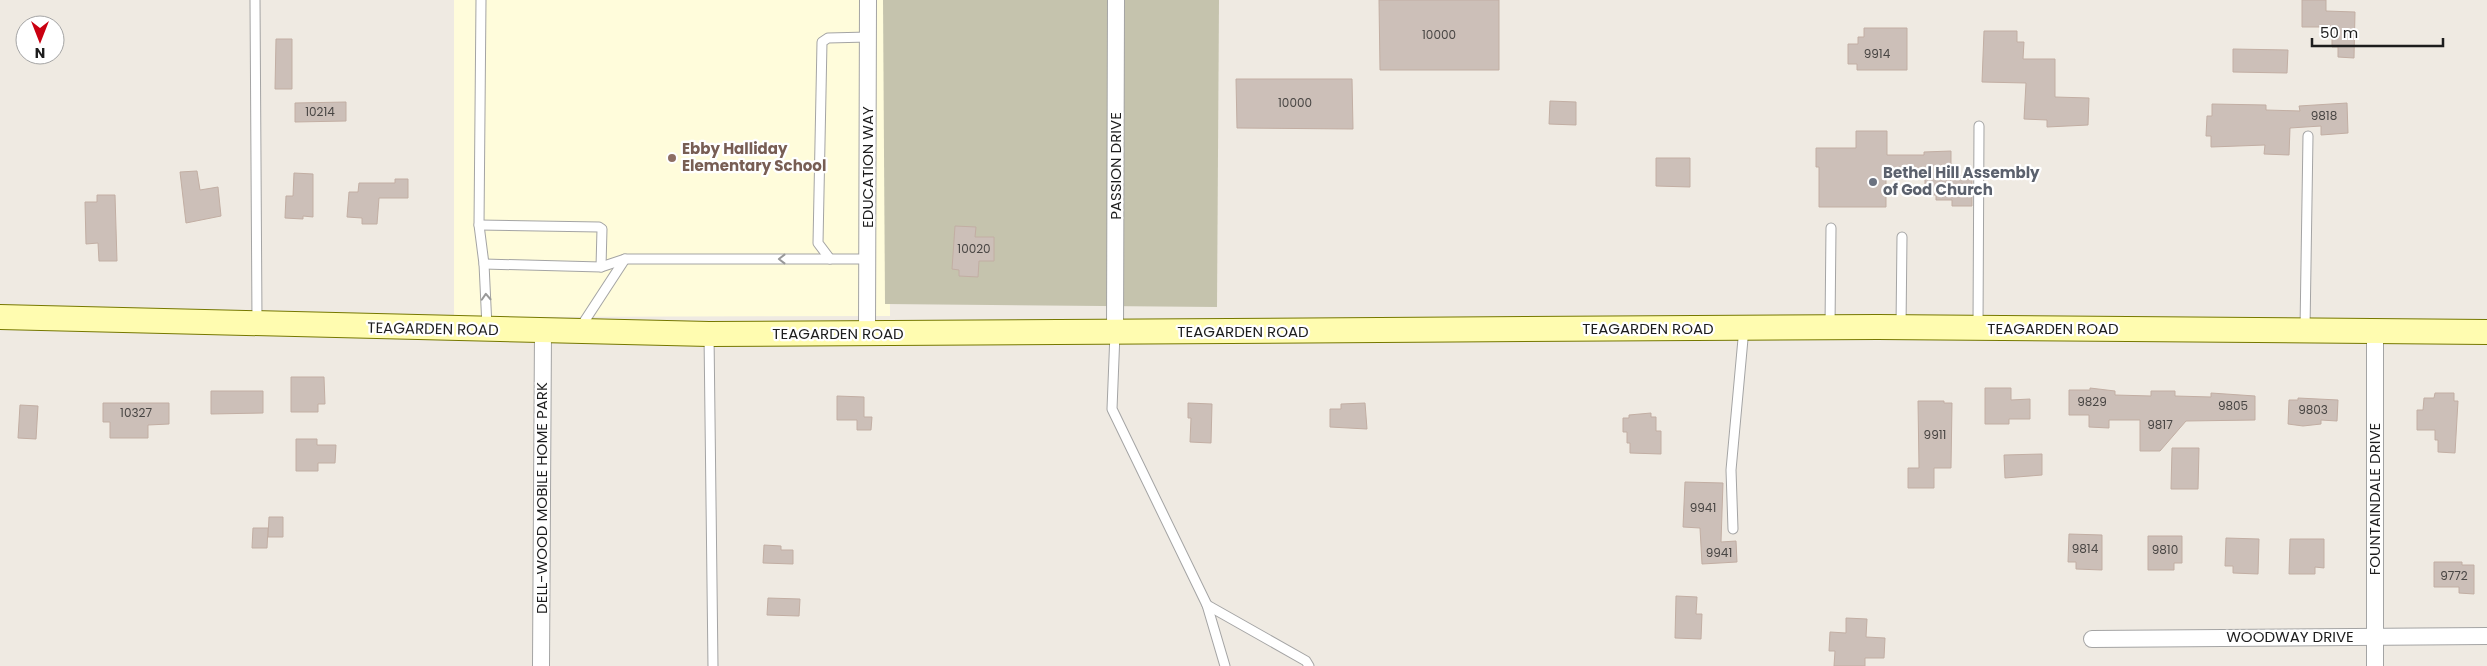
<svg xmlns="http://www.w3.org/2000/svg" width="2487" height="666" font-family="Poppins,sans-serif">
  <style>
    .education { fill: #fffcdb }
    .construction { fill: #c5c3ad }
    .building { fill: #ccbfb8; stroke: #c2aea3 }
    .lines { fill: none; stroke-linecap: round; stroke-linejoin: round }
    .lane-casing { stroke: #a4a4a4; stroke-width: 11 }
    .street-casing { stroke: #a4a4a4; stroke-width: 18 }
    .secondary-casing { stroke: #767800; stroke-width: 26 }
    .lane { stroke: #fff; stroke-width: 9 }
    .street { stroke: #fff; stroke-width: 16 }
    .secondary { stroke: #fffcb0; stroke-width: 24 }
    .oneway { stroke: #999 }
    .education-dot { fill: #8d6e63; stroke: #fff; stroke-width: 2 }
    .worship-dot { fill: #6b7280; stroke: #fff; stroke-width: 2 }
    .labels { text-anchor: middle; stroke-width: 4.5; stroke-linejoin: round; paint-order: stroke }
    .number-label { font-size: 12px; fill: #494644 }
    .education-label { font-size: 15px; font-weight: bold; fill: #785e54; stroke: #fff; text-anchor: start }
    .street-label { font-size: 15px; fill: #1d1d1d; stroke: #fff }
    .worship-label { font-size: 15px; font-weight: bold; fill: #5b616d; stroke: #fff; text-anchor: start }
  </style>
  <rect width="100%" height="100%" fill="#efeae2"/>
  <path class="education" d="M454,0H889L890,316L454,317Z"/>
  <path class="construction" d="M883,0H1219L1217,307L885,304Z"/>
  <g class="building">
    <path d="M1379,0H1499V70H1380Z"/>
    <path d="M2302,0H2326V11L2355,12L2354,58L2338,57V47H2332V27H2302Z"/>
    <path d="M1864,28H1907V70H1857V64H1848V44H1858V37H1864Z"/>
    <path d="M1984,31H2017V42H2024L2023,59H2055V97L2089,98L2088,125L2047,127V120L2024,119L2026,83L1982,82Z"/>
    <path d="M276,39H292V89H275Z"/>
    <path d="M2233,49L2288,50L2287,73L2233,72Z"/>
    <path d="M1236,79H1352L1353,129L1237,128Z"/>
    <path d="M1550,101L1576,102V125L1549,124Z"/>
    <path d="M346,102V121L295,122V103Z"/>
    <path d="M2347,103L2348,133L2321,135V126L2290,128L2289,155L2264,154L2265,145L2211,147V136H2206L2207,116H2212V104L2266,105V110L2300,111L2299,106Z"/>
    <path d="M1856,131H1887V155H1924V152L1951,151V176L1972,175V206H1952V200H1936V195H1925V174H1886V207H1819V167H1816V148H1856Z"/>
    <path d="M1656,158H1690V187L1656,186Z"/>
    <path d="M197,171L200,190L218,187L221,216L186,223L180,172Z"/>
    <path d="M294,173L313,174V217L303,216V219L285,218L286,196H293Z"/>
    <path d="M395,179H408V198H379L377,224H362V218L347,217L349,192H358L359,183H395Z"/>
    <path d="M97,195H115L117,261H99L98,243L86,244L85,202H97Z"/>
    <path d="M955,226L976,227L975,237H994V261H979L978,277L959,276V270L952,269Z"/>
    <path d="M291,377H324L325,404H318V412H291Z"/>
    <path d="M1985,388H2011V400L2030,399V419H2009V424H1985Z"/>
    <path d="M2090,388L2115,391V395L2151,396V391H2175V396L2211,397V393L2255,396V420L2186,421L2160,451H2140V420H2109V428L2089,427V415H2069V390H2090Z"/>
    <path d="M211,391H263V413L211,414Z"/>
    <path d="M2435,393H2454V401H2458L2455,453L2438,452V440H2435V430H2417V410H2423L2424,398H2434Z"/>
    <path d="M837,396L864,397V417H872L871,430H857V420H837Z"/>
    <path d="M2298,398L2338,400L2337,421L2321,420V424L2303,426L2288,424L2289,400H2298Z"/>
    <path d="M1918,401H1944V403H1952L1951,468H1934V488H1908V468H1919Z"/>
    <path d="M103,403H169V424L148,425V438H110V422H103Z"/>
    <path d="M1188,403L1212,404L1211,443L1190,442L1191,418H1188Z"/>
    <path d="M1365,403L1367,429L1330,427V409H1341V404Z"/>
    <path d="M20,405L38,406L36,439L18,438Z"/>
    <path d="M1651,413V417H1656V431H1661V454L1630,453V443H1627V432H1623V418H1629V415Z"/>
    <path d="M296,439H317V445H336L335,463H318V471H296Z"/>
    <path d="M2172,448H2199L2198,489H2171Z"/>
    <path d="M2042,454V475L2005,478L2004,455Z"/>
    <path d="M1685,482L1723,483L1721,542L1736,541L1737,562L1702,564L1700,528L1683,527Z"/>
    <path d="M269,517H283V537H268Z"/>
    <path d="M253,528H268L267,548H252Z"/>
    <path d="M2069,534L2102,535V570L2076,569V562H2068Z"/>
    <path d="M2148,536H2182V563H2174V570H2148Z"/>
    <path d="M2226,538L2259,539L2258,574L2233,573V566H2225Z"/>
    <path d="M2290,539H2324V568L2315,567V574H2289Z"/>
    <path d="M764,545L781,546V550H793V564L763,563Z"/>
    <path d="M2434,562H2462V565H2474V594L2459,593V587H2434Z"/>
    <path d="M1676,596L1697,597L1696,614H1702L1701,639L1675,638Z"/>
    <path d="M768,598L800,599L799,616L767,615Z"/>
    <path d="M1846,618L1867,619L1866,637L1885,638L1884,658H1865V666H1834L1835,651H1829L1830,632L1846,633Z"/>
  </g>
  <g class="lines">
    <g class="lane-casing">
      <g id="lane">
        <path d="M255,0L257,322"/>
        <path d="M481,0L479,225L484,264L487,327"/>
        <path d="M479,225L599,227L602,229L601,267"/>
        <path d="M830,259L818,243L822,42L828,38L868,37"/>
        <path d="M484,264L601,267L625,259H867"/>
        <path d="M1978,326L1979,126"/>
        <path d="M1830,327L1831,228"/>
        <path d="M1901,327L1902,237"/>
        <path d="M580,328L625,259"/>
        <path d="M2305,329L2308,136"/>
        <path d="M1115,333L1112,409L1207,605L1225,666"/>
        <path d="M709,334L713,666"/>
        <path d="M1733,529L1731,470L1744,328"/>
        <path d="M1207,605L1306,661L1309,666"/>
      </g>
    </g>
    <g class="street-casing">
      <g id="street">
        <path d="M1115,332L1116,0"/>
        <path d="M867,334L868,0"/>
        <path d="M2092,639L2487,636"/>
        <path d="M541,666L543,331"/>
        <path d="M2375,666V331"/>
      </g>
    </g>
    <g class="secondary-casing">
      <path id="secondary" d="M0,317L709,334L1878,327L2487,332"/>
    </g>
    <use href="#lane" class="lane"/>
    <use href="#street" class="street"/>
    <use href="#secondary" class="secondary"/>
  </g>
  <defs><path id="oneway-chevron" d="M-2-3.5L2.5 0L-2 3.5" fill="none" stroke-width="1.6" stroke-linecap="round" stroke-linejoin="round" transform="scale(1.25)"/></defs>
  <g class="oneway">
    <use href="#oneway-chevron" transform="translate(782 259) rotate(-180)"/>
    <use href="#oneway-chevron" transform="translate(486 297) rotate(-93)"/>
  </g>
  <circle class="education-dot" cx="672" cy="158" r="5"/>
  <circle class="worship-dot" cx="1873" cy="182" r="5"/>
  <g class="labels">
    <g class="number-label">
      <text x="1439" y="39">10000</text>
      <text x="1877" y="58">9914</text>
      <text x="1295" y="107">10000</text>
      <text x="320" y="116">10214</text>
      <text x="2324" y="120">9818</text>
      <text x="974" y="253">10020</text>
      <text x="2092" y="406">9829</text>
      <text x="2233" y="410">9805</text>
      <text x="2313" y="414">9803</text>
      <text x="136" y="417">10327</text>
      <text x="2160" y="429">9817</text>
      <text x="1935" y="439">9911</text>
      <text x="1703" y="512">9941</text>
      <text x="2085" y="553">9814</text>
      <text x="2165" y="554">9810</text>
      <text x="1719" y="557">9941</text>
      <text x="2454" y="580">9772</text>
    </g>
    <g class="education-label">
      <text x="682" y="154">Ebby Halliday<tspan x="682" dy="17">Elementary School</tspan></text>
    </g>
    <g class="street-label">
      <text transform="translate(1116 166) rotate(-90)" y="5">PASSION DRIVE</text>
      <text transform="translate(868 167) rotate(-90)" y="5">EDUCATION WAY</text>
      <text transform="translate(433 329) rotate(1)" y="5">TEAGARDEN ROAD</text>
      <text x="1648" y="334">TEAGARDEN ROAD</text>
      <text x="2053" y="334">TEAGARDEN ROAD</text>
      <text x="1243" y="337">TEAGARDEN ROAD</text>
      <text x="838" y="339">TEAGARDEN ROAD</text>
      <text transform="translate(542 498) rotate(-90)" y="5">DELL-WOOD MOBILE HOME PARK</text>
      <text transform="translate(2375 499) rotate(-90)" y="5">FOUNTAINDALE DRIVE</text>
      <text x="2290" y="642">WOODWAY DRIVE</text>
    </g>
    <g class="worship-label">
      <text x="1883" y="178">Bethel Hill Assembly<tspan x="1883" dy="17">of God Church</tspan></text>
    </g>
  </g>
  <g transform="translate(40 40) rotate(180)"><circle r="24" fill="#ffffff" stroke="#a5a5a5"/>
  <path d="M0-4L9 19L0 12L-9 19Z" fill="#ca0011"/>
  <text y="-8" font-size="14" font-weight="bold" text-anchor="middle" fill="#1d1d1d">N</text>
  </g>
  <path d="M2312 38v8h131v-8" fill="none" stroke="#1d1d1d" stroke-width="2.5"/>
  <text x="2320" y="38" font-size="15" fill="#1d1d1d" stroke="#ffffff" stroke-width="4" paint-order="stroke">50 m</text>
</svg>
